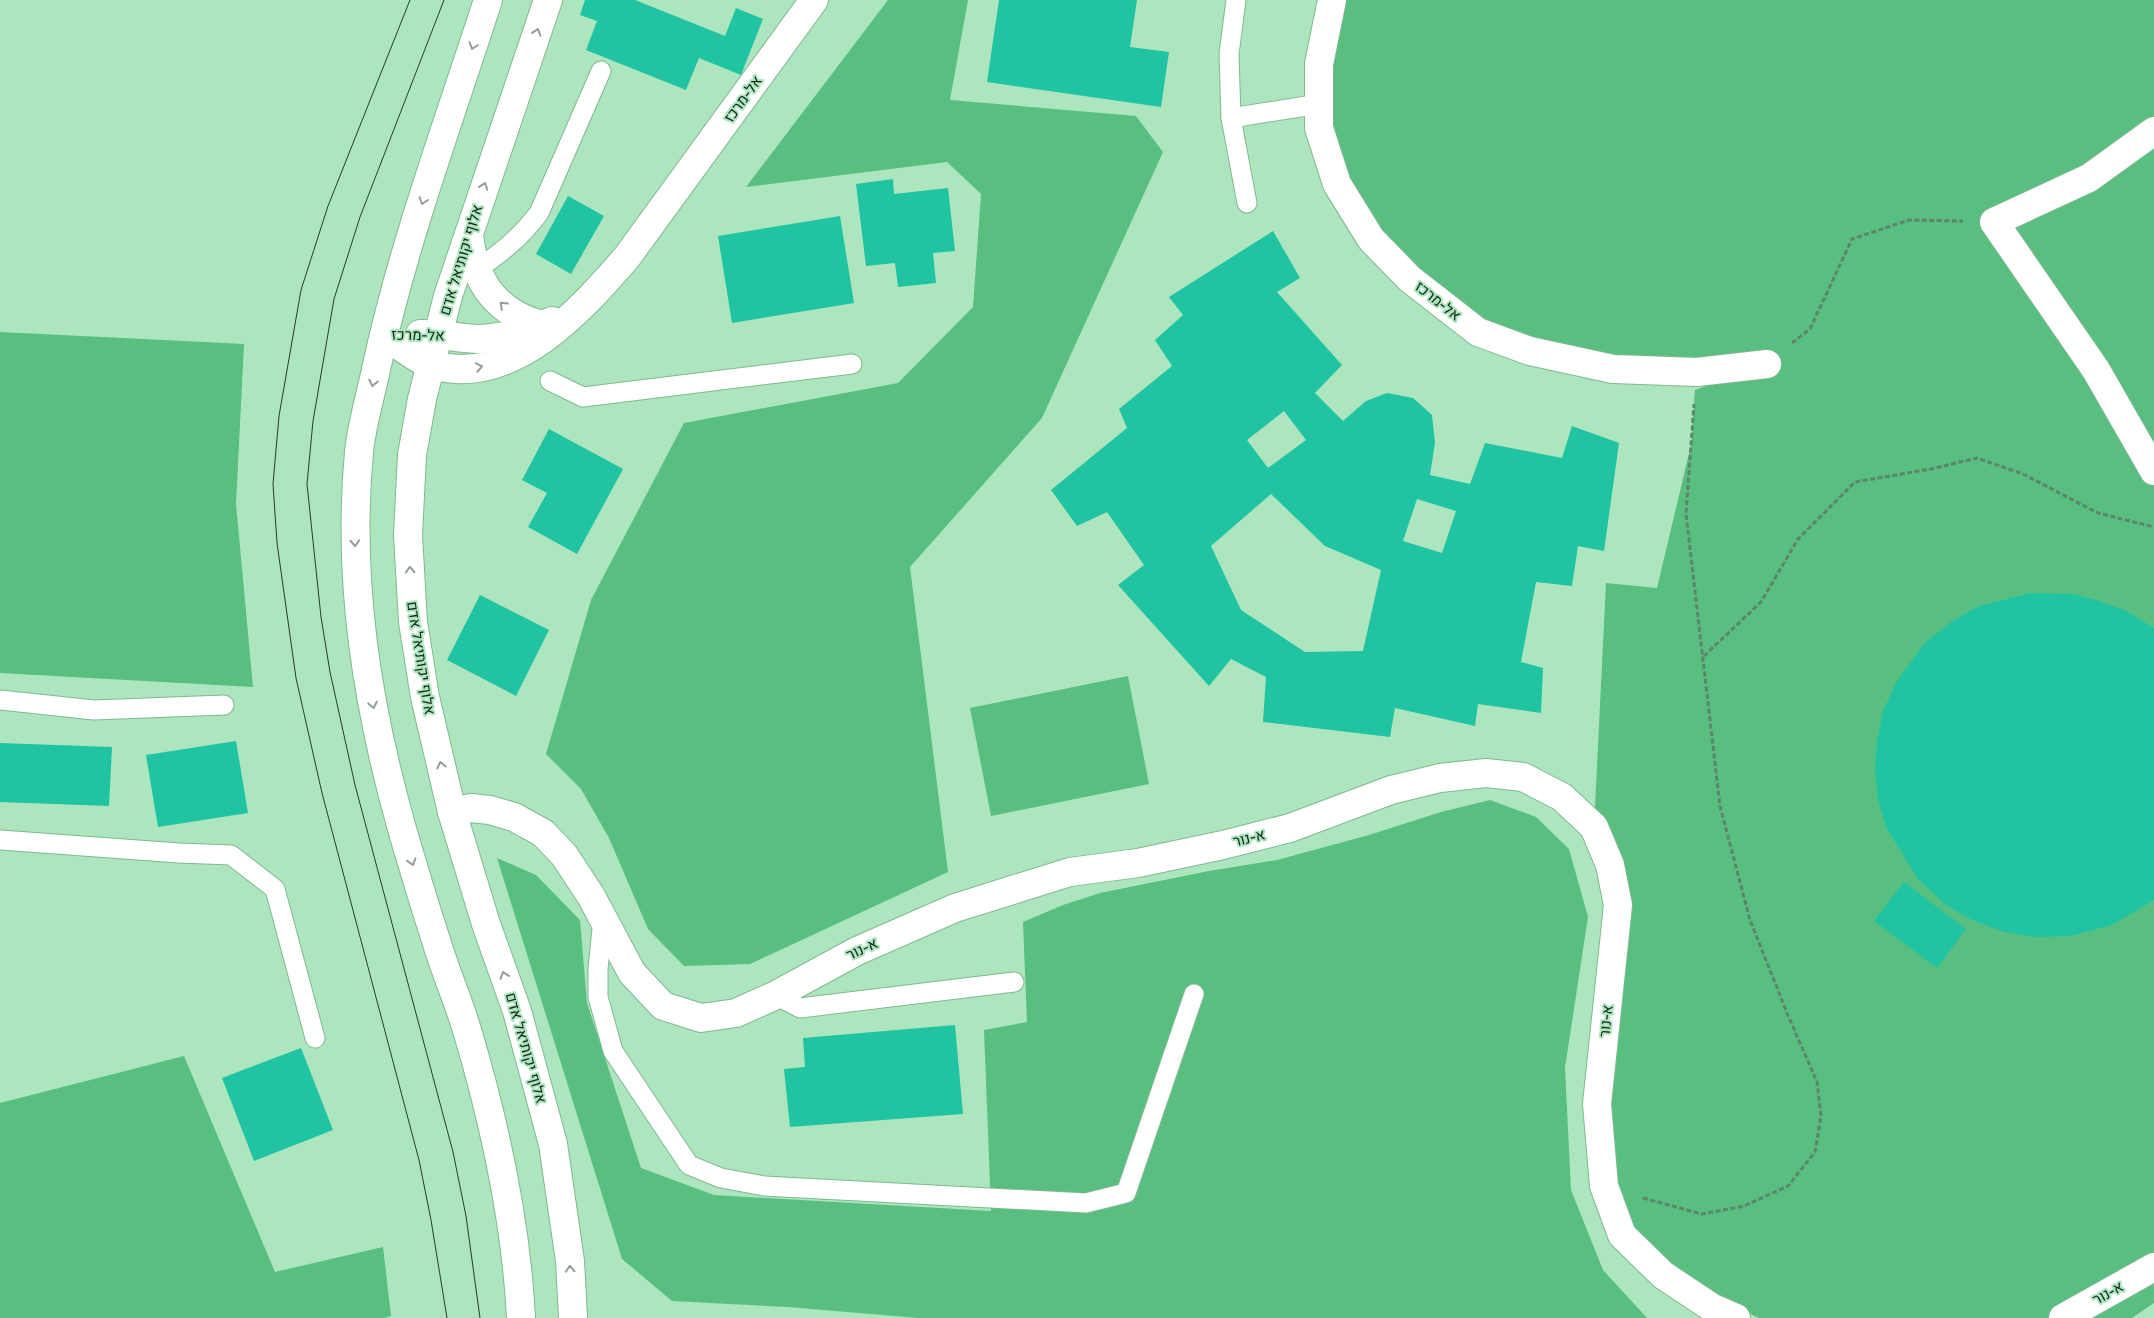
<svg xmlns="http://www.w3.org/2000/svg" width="2154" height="1318" font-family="'Golos Text',Heebo,sans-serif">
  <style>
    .green { fill: #58bf80 }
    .building { fill: #20c4a3; fill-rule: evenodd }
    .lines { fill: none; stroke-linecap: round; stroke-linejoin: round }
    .service-casing { stroke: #81b893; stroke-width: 21 }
    .minor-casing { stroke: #81b893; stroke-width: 30 }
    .tertiary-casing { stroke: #81b893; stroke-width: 30 }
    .path { stroke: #5e846a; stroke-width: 3; stroke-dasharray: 5 2.5; stroke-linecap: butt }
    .service { stroke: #fff; stroke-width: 19 }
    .minor { stroke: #fff; stroke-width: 28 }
    .tertiary { stroke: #fff; stroke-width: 28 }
    .tram { stroke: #243e2d; stroke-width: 1 }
    .oneway { stroke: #949e98 }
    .labels { text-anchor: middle; stroke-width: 4; stroke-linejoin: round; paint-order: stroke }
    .street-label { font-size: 15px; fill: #12281a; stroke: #ade5be }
  </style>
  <rect width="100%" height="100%" fill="#ade5be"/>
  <g class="green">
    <path d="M888,0H968L950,100L1136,116L1163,152L1042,418L910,567L948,872L750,964L684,966L648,929L609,838L581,789L546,754L591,600L684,423L898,383L973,307L981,194L947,162L746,187Z"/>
    <path d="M1336,0H2154V1303L2132,1318H1759L1663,1275L1622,1235L1599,1124L1613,880L1594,827L1606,583L1657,588L1691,445L1695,390L1765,365L1579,361L1478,332L1410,279L1319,128Z"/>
    <path d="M0,332L244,344L236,504L253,687L0,673Z"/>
    <path d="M1128,676L1149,784L991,816L970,708Z"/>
    <path d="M1490,800L1536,817L1569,849L1588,917L1565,1068L1571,1190L1603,1270L1647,1318H918L788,1307L672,1301L622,1259L497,858L536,875L580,920L587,1003L641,1168L714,1195L991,1211L984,1030L1027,1022L1023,922L1063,905L1100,893L1209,871L1277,860L1369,835L1441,812Z"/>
    <path d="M184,1056L275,1272L383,1247L391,1316L384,1318H0V1103Z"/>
  </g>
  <g class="building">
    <path d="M585,0H635L725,36L736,8L763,19L741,75L699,58L686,90L586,50L597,21L580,15Z"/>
    <path d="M999,0H1137L1130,47L1169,52L1161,107L987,82Z"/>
    <path d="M893,179L894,194L948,188L955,251L933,253L936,283L898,287L895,263L866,266L856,184Z"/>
    <path d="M568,196L604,216L571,274L536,254Z"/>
    <path d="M840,216L854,303L732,323L718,236Z"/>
    <path d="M1273,231L1300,278L1277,292L1342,365L1315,393L1343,421L1366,401L1387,393L1413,398L1432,415L1435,443L1430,475L1470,484L1485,443L1562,458L1572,426L1619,443L1604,551L1578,546L1572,586L1536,582L1521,662L1543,668L1541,713L1478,704L1475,726L1395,708L1390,737L1263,722L1266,677L1231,659L1209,686L1118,585L1144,565L1107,512L1077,526L1051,490L1127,428L1119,409L1172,366L1155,340L1183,315L1169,297ZM1284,411L1306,440L1268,468L1247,440ZM1271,494L1325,546L1381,570L1363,651L1305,652L1241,610L1211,546ZM1417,499L1456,511L1442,553L1403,541Z"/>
    <path d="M549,429L623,469L577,554L528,527L547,493L522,480Z"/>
    <path d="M2031,593L2073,594L2099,601L2126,611L2154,628V900L2112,925L2070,936L2036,937L2004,932L1970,919L1946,905L1918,879L1886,827L1878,799L1875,771L1877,742L1883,711L1897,681L1925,643L1951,622L1979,606Z"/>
    <path d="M480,595L549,630L516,696L447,660Z"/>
    <path d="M236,741L248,813L158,827L146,755Z"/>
    <path d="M0,743L112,747L109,806L0,802Z"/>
    <path d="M1904,882L1966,929L1937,968L1874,921Z"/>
    <path d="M955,1025L963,1114L790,1127L784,1069L805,1067L803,1038Z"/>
    <path d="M301,1048L333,1130L254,1161L222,1078Z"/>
  </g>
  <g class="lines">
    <g class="service-casing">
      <g id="service">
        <path d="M1236,0L1229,54L1231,118L1247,203"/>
        <path d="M1231,118L1319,104"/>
        <path d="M476,270C501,253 521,237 539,213L601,71"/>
        <path d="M550,381L583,397L852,364"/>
        <path d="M0,700L94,710L224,705"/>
        <path d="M0,840L179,853L231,855L275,889L315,1038"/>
        <path d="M603,919L598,969V997L613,1051L689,1165L721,1178L764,1186L1086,1203L1126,1193L1194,994"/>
        <path d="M776,995L800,1008L1014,982"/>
      </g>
    </g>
    <g class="minor-casing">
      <g id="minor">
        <path d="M1332,0L1319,64V128L1337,184L1371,239L1410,279L1478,332L1530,351L1613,369L1697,372L1767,364"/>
        <path d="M2154,131L2089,178L1994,222L2096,370L2154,471"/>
        <path d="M452,812L471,808L490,810L514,817L543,833L564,855L591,896L632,973L663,1006L701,1018L736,1013L776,995L857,951L955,908L1070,872L1138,863L1223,845L1290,828L1391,790L1440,778L1486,773L1523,777L1562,797L1594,827L1610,865L1618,905L1597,1104L1604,1186L1622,1235L1663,1275L1711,1307L1736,1318"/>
        <path d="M2063,1318L2154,1267"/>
      </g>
    </g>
    <g class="tertiary-casing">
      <g id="tertiary">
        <path d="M488,0C449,121 404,241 377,365C371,394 362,423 359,452C347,581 367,705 402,829C413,866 424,904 436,940C445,971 458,1000 467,1030C495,1124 516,1220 521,1318"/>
        <path d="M548,0L448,296L422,399L412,455L408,535L413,622L425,697L452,812L486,924L517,1011L553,1144L570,1261L573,1318"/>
        <path d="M469,235C474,281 496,313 542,325"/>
        <path d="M420,334C440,333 459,339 479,339C503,338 531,331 552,321"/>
        <path d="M384,335C396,343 420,362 433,365C512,388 581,310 627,257L814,0"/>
      </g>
    </g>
    <g class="path">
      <path d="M1792,343L1810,329L1852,239L1909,220L1963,221"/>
      <path d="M1704,656L1761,602L1798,539L1855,482L1931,469L1977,458L2023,474L2098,513L2154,527"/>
      <path d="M1643,1198L1702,1214L1744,1206L1788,1186L1815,1152L1821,1116L1817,1082L1787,1013L1750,920L1720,806L1686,514L1694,404"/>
    </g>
    <use href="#service" class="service"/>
    <use href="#minor" class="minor"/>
    <use href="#tertiary" class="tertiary"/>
    <g class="tram">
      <path d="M410,0L328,206L301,290L279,416L273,484L277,543L296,678L322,793L419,1160L431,1220L447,1318"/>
      <path d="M444,0L360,217L334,299L313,421L307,484L321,617L330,672L355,785L453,1152L466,1216L480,1318"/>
    </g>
  </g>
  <defs><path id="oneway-chevron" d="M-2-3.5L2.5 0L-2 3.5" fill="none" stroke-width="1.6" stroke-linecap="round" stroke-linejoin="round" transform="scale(1.25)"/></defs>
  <g class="oneway">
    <use href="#oneway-chevron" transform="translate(537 32) rotate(-71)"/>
    <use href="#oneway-chevron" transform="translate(473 46) rotate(108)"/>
    <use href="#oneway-chevron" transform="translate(484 186) rotate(-71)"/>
    <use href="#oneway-chevron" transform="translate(423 201) rotate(108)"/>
    <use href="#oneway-chevron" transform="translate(503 305) rotate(-136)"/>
    <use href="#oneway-chevron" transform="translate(479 367) rotate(-11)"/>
    <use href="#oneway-chevron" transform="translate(373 383) rotate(102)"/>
    <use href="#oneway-chevron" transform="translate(355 543) rotate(87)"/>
    <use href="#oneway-chevron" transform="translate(410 570) rotate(-93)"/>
    <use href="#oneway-chevron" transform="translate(373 705) rotate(79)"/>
    <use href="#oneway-chevron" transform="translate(441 765) rotate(-103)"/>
    <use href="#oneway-chevron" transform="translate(412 862) rotate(73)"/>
    <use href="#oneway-chevron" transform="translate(504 975) rotate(-109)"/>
    <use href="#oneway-chevron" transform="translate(570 1269) rotate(-93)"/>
  </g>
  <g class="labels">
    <g class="street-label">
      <text transform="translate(743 99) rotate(-54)" y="5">אל-מרכז</text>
      <text transform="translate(461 260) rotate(-73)" y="5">אלוף יקותיאל אדם</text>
      <text transform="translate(1438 301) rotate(38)" y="5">אל-מרכז</text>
      <text transform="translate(418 335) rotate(1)" y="5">אל-מרכז</text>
      <text transform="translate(421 658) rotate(81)" y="5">אלוף יקותיאל אדם</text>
      <text transform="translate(1249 838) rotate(-14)" y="5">א-נור</text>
      <text transform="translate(862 949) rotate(-25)" y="5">א-נור</text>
      <text transform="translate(1606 1021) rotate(-84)" y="5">א-נור</text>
      <text transform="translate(526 1048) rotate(74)" y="5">אלוף יקותיאל אדם</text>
      <text transform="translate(2108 1293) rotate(-29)" y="5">א-נור</text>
    </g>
  </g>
</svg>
